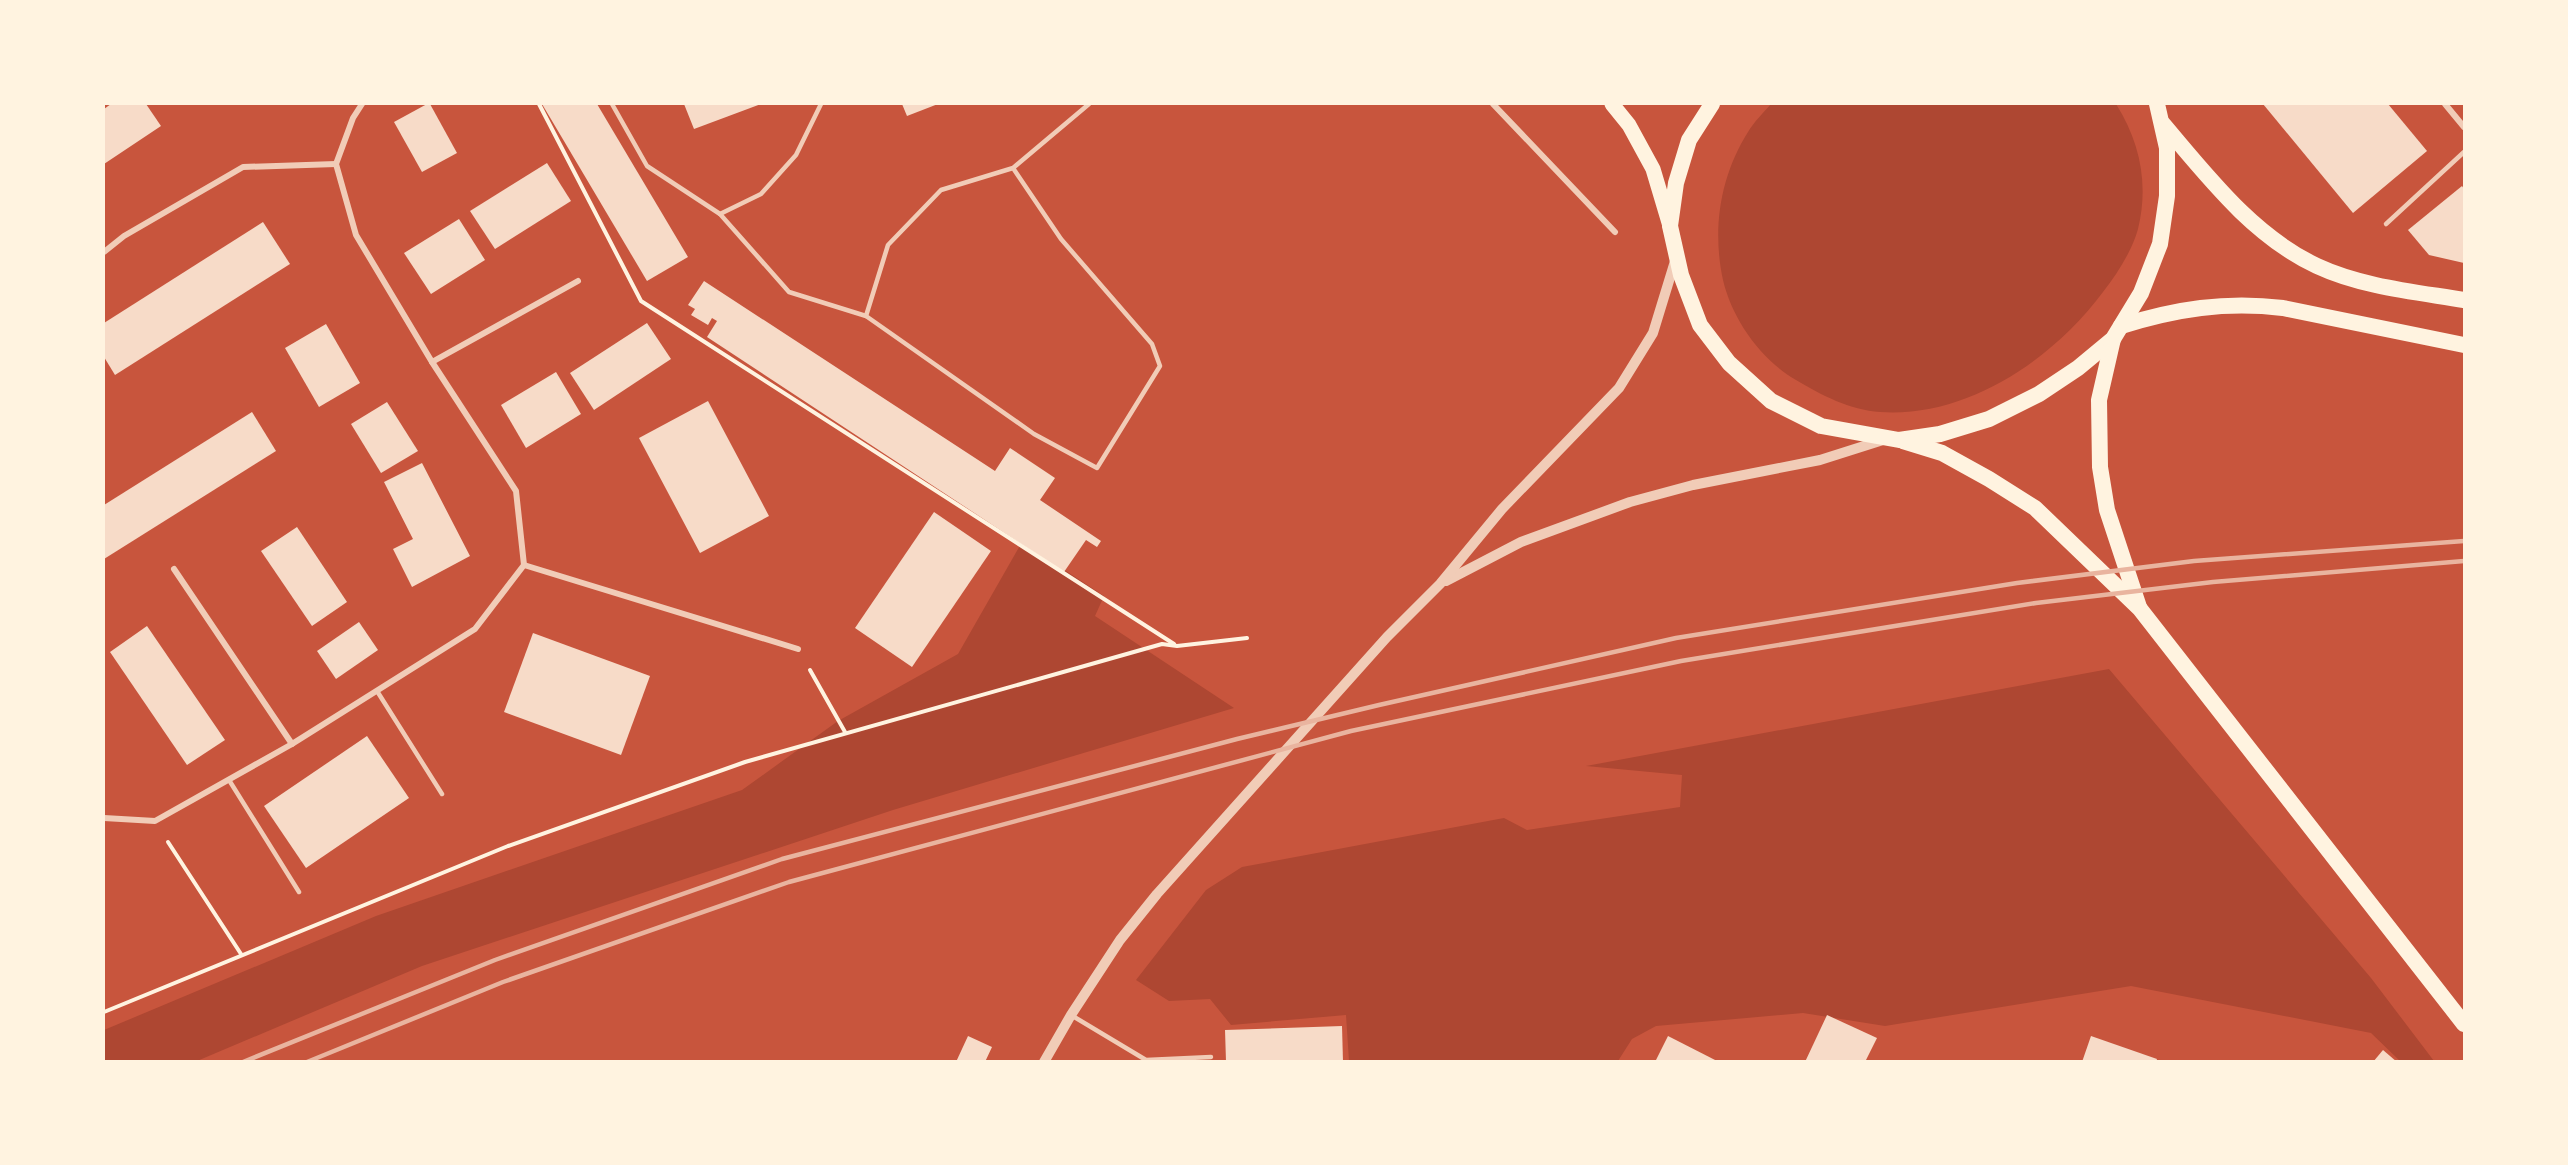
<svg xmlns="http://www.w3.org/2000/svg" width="2568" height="1165" font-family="'DejaVu Sans',sans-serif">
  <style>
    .green { fill: #ae4732 }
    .building { fill: #f7dbc8 }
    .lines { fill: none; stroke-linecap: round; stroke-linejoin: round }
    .path { stroke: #fff3e0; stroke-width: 4 }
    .service { stroke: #f1ccb7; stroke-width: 4.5 }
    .minor { stroke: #f1ccb7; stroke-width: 6 }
    .tertiary { stroke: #f1ccb7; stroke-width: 10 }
    .primary { stroke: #fff3e0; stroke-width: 15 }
    .trunk { stroke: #fff3e0; stroke-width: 16 }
    .rail { stroke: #e9b49f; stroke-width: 4.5 }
  </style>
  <rect width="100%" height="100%" fill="#c8553d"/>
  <g class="green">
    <path d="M1771,104H2116C2140,142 2149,184 2138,229C2132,251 2117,274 2103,292C2053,359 1968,418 1880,412C1850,410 1821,395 1796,380C1761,360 1732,319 1723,280C1712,230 1720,176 1748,132C1754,122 1763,113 1771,104Z"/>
    <path d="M1022,542L1104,596L1095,616L1234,708L893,810L422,966L197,1061L104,1062V1030L376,916L742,790L838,721L958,654Z"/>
    <path d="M2109,669L2371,978L2434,1061H2400L2371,1033L2131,986L1885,1026L1803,1013L1656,1026L1632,1039L1618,1061H1349L1346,1015L1231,1025L1210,999L1169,1001L1136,980L1206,890L1242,867L1504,818L1527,830L1680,807L1682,775L1586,766Z"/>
  </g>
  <g class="building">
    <path d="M111,104H146L161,126L104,164V109Z"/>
    <path d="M427,104H430L457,153L422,172L394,122Z"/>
    <path d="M542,104H597L688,257L647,281Z"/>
    <path d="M684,104H761L694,129Z"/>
    <path d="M902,104H938L907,116Z"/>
    <path d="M2263,104H2388L2427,151L2353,213Z"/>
    <path d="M547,163L571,201L495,249L470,211Z"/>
    <path d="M2462,186L2464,189V263L2429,255L2408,230Z"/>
    <path d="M459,219L485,260L431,294L404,253Z"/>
    <path d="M263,222L290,264L115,375L104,357V323Z"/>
    <path d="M704,281L995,471L1010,448L1055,478L1040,500L1101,541L1097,547L1086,540L1064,572L707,337L717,321L712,318L708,325L691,315L695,309L688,305Z"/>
    <path d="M647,323L671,359L594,410L570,373Z"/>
    <path d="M326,324L360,383L319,407L285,348Z"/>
    <path d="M556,372L581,414L526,448L501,405Z"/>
    <path d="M708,401L769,516L700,553L639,438Z"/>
    <path d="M387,402L418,451L381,473L351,424Z"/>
    <path d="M252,412L276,451L104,559V505Z"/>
    <path d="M422,463L470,556L412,587L393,549L413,539L384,482Z"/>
    <path d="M934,512L991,551L912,667L855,628Z"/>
    <path d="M297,527L347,602L312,626L261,551Z"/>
    <path d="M359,622L378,650L336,679L317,651Z"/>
    <path d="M147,626L225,740L187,765L110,652Z"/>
    <path d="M533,633L650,676L621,755L504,712Z"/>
    <path d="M367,736L409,798L306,868L264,806Z"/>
    <path d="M1827,1015L1877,1038L1865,1062H1805Z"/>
    <path d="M1342,1026L1343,1062H1226L1225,1030Z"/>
    <path d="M968,1036L992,1047L985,1062H956Z"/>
    <path d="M1668,1036L1719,1062H1655Z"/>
    <path d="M2091,1036L2157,1059L2156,1062H2082Z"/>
    <path d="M2383,1050L2397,1062H2373Z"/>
  </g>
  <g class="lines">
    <g class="path">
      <path d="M539,104L641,301L1174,644"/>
      <path d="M810,670L845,732"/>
      <path d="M168,842L241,954"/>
      <path d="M104,1012L508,846L745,762L1162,644L1177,646L1247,638"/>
    </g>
    <g class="service">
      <path d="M612,104L647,166L720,214L789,292L866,316"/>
      <path d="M1013,168L1061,239L1152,344L1160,366L1097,468L1034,434L866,316L888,245L941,190L1013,168L1089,104"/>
      <path d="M720,214L761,194L796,155L821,104"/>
      <path d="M2386,224L2464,152"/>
      <path d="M377,691L442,794"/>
      <path d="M229,780L299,892"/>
      <path d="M1071,1015L1146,1060L1211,1057"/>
    </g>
    <g class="minor">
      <path d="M1493,104L1615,232"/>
      <path d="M2445,104L2464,127"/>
      <path d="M104,252L124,236L243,167L336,164"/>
      <path d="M432,362L578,281"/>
      <path d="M524,565L798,649"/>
      <path d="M174,569L292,744"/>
      <path d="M104,818L155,821L292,744L475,629L524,565L516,491L432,362L356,235L336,164L353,118L362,104"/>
    </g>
    <g class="tertiary">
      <path d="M1446,581L1521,542L1630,502L1693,485L1820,460L1883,440"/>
      <path d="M1044,1062L1071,1015L1120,940L1157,894L1387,637L1440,584L1502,509L1619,388L1653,333L1676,258"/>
    </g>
    <path class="primary" d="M1612,104L1629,125L1653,169L1670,226"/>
    <g class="trunk">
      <path d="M1712,104L1689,140L1676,183L1670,226L1681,275L1700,325L1729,363L1771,401L1821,426L1899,440L1940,434L1989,419L2039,394L2078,368L2113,339L2141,293L2160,244L2167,196V148L2157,104"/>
      <path d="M2163,124C2208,177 2253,236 2317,266C2362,287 2416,292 2464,300"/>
      <path d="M2121,326C2176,309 2225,301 2283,308L2464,345"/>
      <path d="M2113,339L2099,400L2100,467L2107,510L2139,607"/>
      <path d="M1903,441L1942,453L1989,479L2035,508L2140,609L2464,1024"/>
    </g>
    <g class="rail">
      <path d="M243,1062L495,960L782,859L1237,739L1379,705L1676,638L2017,583L2194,561L2464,541"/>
      <path d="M307,1062L503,982L789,882L1351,731L1681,661L2036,603L2213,582L2464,561"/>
    </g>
  </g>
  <rect width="2568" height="1165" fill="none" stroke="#fff3e0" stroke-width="210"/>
</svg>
